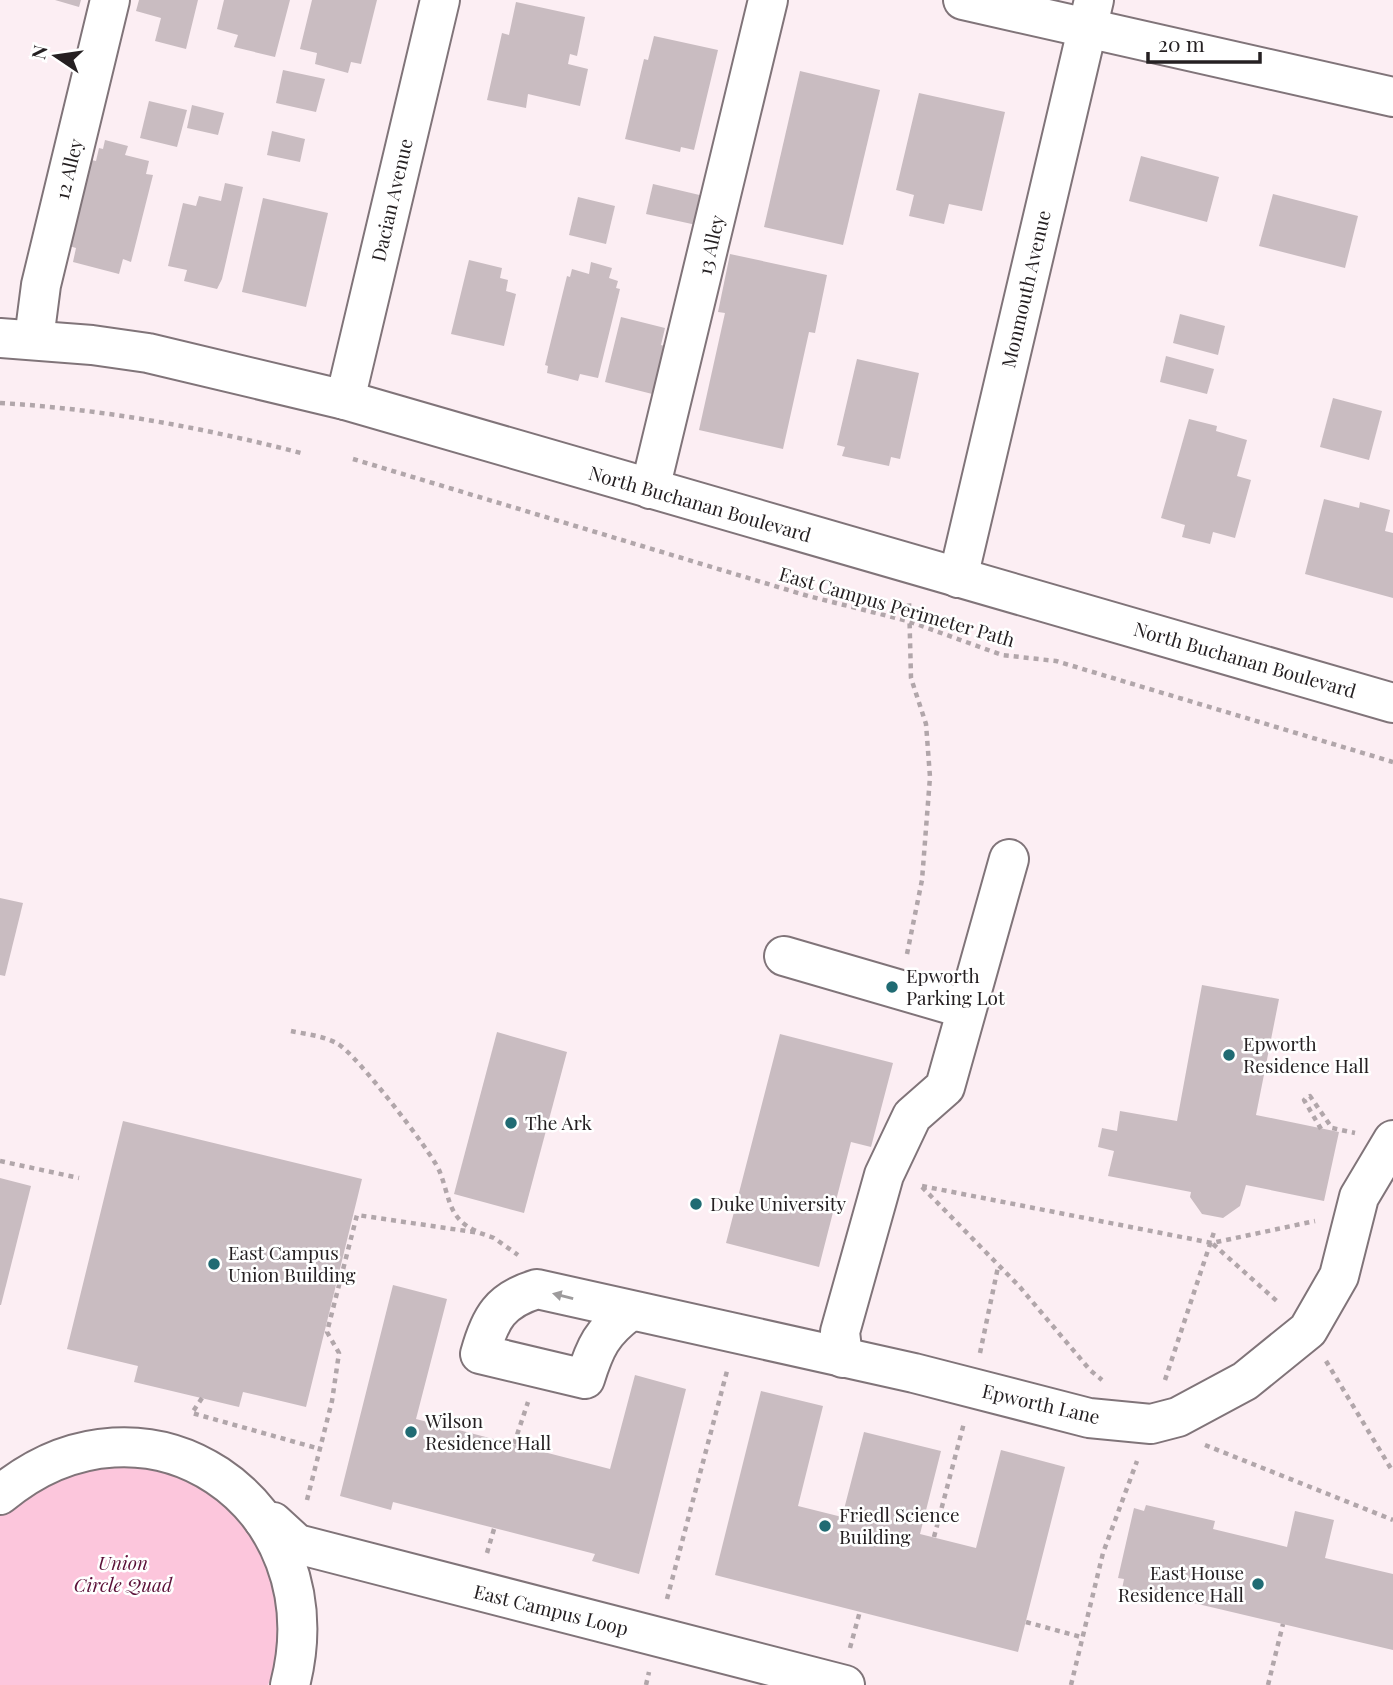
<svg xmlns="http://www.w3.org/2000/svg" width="1393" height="1685" font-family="'Playfair Display',serif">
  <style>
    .green { fill: #fcc6dc }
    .building { fill: #c9bcc1 }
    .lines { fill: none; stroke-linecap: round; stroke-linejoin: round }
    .minor-casing { stroke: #807479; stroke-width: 42 }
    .path { stroke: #b1a6aa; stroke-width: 4.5; stroke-dasharray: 5 5; stroke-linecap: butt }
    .minor { stroke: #fff; stroke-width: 38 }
    .oneway { fill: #9d9b9c }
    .poi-dot { fill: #206b73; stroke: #fff; stroke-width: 2.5 }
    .labels { text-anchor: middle; stroke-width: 5; stroke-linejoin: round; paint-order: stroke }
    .street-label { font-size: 19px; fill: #252022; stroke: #fff }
    .poi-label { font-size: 19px; fill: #252022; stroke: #fff; text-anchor: start }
    .park-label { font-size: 19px; font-style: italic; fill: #5b1139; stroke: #fff }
  </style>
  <rect width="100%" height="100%" fill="#fceef3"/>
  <path class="green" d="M146,1464C162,1470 182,1474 197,1483C262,1522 299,1612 268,1685H0V1510L64,1470Z"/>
  <g class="building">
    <path d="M55,0H81L79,7Z"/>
    <path d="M139,0H198L186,49L155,41L161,18L136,11Z"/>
    <path d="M224,0H290L275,57L234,47L238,35L217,29Z"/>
    <path d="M312,0H377L361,64L351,62L348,73L315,64L317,53L300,49Z"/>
    <path d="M516,2L585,17L577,56L570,54L568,64L588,69L580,106L528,94L526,108L487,100L502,33L509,35Z"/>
    <path d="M654,36L718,50L694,150L681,147L680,152L625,139L644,59L648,60Z"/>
    <path d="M283,70L325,79L316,112L276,103Z"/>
    <path d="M800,71L880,90L843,245L764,227Z"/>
    <path d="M919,93L1005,112L982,211L949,204L944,224L909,216L914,195L896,190Z"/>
    <path d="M149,101L187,110L177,147L140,138Z"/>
    <path d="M192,105L224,113L218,135L187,128Z"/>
    <path d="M272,131L305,139L300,162L267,155Z"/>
    <path d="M105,140L128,146L125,155L149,161L146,174L153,175L131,262L123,259L119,274L73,262L76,248L69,246L91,160L96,161L99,148L103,149Z"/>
    <path d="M1141,156L1219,177L1207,222L1129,201Z"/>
    <path d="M225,183L243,187L222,279L217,289L184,281L187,270L168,266L183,203L196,206L199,196L221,201Z"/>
    <path d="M653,184L708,197L701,226L646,214Z"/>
    <path d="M1273,194L1358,216L1345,268L1259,246Z"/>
    <path d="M578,197L615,206L606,244L569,235Z"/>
    <path d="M263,198L328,213L306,307L242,292Z"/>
    <path d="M730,254L827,275L815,333L809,332L783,449L699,430L725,313L718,312Z"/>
    <path d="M469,260L502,268L500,278L508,280L506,291L516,294L504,346L451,334Z"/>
    <path d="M591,262L612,268L609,278L618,281L616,288L620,289L598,378L580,374L578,381L547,373L548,366L545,365L567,276L570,277L572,269L589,274Z"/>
    <path d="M1180,314L1225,326L1218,355L1173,343Z"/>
    <path d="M621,317L665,328L661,345L680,350L668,398L605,382Z"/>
    <path d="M1166,356L1214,369L1207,394L1160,382Z"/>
    <path d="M857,359L919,373L900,459L891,457L889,466L842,456L845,447L837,445Z"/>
    <path d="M1333,398L1382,411L1369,460L1320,447Z"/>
    <path d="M1189,419L1217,426L1216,431L1247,440L1237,476L1251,480L1235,538L1213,532L1210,544L1182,537L1185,525L1161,518Z"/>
    <path d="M1324,499L1359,508L1360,502L1390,510L1385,531L1393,533V598L1305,574Z"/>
    <path d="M0,898L23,903L5,976L0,975Z"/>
    <path d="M1202,985L1279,999L1256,1115L1339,1132L1324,1201L1246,1185L1240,1206L1223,1218L1202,1214L1190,1197L1191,1192L1108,1176L1114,1151L1098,1147L1102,1128L1117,1131L1120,1111L1177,1121Z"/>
    <path d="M497,1032L567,1052L524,1213L454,1194Z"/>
    <path d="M780,1034L893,1063L871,1147L851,1142L819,1267L726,1243Z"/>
    <path d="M123,1121L362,1179L306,1407L243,1392L239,1407L134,1382L138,1366L67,1349Z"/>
    <path d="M0,1178L31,1186L1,1305H0Z"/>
    <path d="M393,1285L447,1299L416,1419L610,1469L635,1375L686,1389L639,1574L592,1561L595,1554L393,1502L391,1510L340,1496Z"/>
    <path d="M761,1391L823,1406L798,1506L842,1517L864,1432L941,1451L920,1534L976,1548L1001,1450L1065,1467L1018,1652L715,1575Z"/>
    <path d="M1146,1505L1215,1521L1213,1529L1287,1547L1295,1511L1334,1520L1325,1558L1393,1574V1650L1181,1600L1180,1604L1122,1589L1124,1579L1118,1578L1134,1508L1144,1511Z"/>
  </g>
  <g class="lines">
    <g class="minor-casing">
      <g id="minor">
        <path d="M963,0L1393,97"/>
        <path d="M0,338L92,345L148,353L345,400L1393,703"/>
        <path d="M34,339L41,285L110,0"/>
        <path d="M345,400L440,0"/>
        <path d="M650,489L768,0"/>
        <path d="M958,578L1094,0"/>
        <path d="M784,956L966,1009"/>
        <path d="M629,1312C602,1332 595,1347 585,1379L480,1354C490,1318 500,1300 537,1289L914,1373L1089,1418L1151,1424L1178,1417L1245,1381L1308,1330L1339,1276L1359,1197L1393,1140"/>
        <path d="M843,1358L840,1332L884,1175L912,1116L945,1087L1009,859"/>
        <path d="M0,1495C146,1373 337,1502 290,1685"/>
        <path d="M264,1521L273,1522L297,1544L845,1685"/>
      </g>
    </g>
    <g class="path">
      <path d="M0,403C103,409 205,428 305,454"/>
      <path d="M353,459L808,596L908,621L1002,655L1056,661L1393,762"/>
      <path d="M907,954L922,880L930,777L926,724L911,678L909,600"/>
      <path d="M291,1031C305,1034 325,1036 338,1044C356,1054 430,1150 439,1170C450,1196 447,1218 476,1231"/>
      <path d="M1321,1129L1304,1100L1310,1096L1332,1128L1355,1133"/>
      <path d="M0,1161L79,1178"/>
      <path d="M922,1186L1212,1243L1315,1221"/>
      <path d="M922,1187L1019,1286L1090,1370L1102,1380"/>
      <path d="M1213,1244L1279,1303"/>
      <path d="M980,1353L998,1267"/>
      <path d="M1326,1361L1393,1472"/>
      <path d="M1165,1380L1214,1232"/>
      <path d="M202,1398L192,1413L320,1449"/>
      <path d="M514,1444L528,1402"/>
      <path d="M1205,1445L1393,1520"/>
      <path d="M307,1500L332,1401L339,1353L327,1332L357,1215L480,1233L494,1238L518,1255"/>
      <path d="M934,1537L964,1423"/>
      <path d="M487,1553L494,1529"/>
      <path d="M667,1599L727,1371"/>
      <path d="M1026,1622L1081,1637"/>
      <path d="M850,1648L860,1611"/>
      <path d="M646,1685L649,1672"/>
      <path d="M1071,1685L1103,1553L1137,1461"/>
      <path d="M1268,1685L1283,1624"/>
    </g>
    <use href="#minor" class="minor"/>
  </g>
  <defs><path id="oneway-solid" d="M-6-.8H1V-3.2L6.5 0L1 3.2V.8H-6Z" transform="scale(1.75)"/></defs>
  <use class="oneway" href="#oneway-solid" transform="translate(563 1296) rotate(-166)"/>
  <g class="poi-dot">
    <circle cx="892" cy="987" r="7"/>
    <circle cx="1229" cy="1055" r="7"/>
    <circle cx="511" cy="1123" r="7"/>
    <circle cx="696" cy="1204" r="7"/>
    <circle cx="214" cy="1264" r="7"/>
    <circle cx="411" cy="1432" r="7"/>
    <circle cx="825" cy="1526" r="7"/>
    <circle cx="1258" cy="1584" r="7"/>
  </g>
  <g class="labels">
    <g class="street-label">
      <text transform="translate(69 169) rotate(-76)" y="7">12 Alley</text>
      <text transform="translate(392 200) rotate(-77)" y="7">Dacian Avenue</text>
      <text transform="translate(711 245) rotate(-77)" y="7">13 Alley</text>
      <text transform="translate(1026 289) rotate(-77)" y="7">Monmouth Avenue</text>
      <text transform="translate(700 504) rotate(16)" y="7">North Buchanan Boulevard</text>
      <text transform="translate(897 607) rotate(16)" y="7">East Campus Perimeter Path</text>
      <text transform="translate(1245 660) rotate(16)" y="7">North Buchanan Boulevard</text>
      <text transform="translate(1041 1404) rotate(13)" y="7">Epworth Lane</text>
      <text transform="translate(551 1610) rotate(14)" y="7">East Campus Loop</text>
    </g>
    <g class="poi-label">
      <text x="906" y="983">Epworth<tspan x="906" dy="22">Parking Lot</tspan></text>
      <text x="1243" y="1051">Epworth<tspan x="1243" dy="22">Residence Hall</tspan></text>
      <text x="525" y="1130">The Ark</text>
      <text x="710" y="1211">Duke University</text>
      <text x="228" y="1260">East Campus<tspan x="228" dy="22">Union Building</tspan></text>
      <text x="425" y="1428">Wilson<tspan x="425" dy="22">Residence Hall</tspan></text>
      <text x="839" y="1522">Friedl Science<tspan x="839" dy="22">Building</tspan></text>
      <text x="1244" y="1580" text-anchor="end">East House<tspan x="1244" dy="22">Residence Hall</tspan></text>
    </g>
    <g class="park-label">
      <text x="123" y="1570">Union<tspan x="123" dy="22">Circle Quad</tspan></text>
    </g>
  </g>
  <g transform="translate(56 56) rotate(283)" stroke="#ffffff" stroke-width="5" paint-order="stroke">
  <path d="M0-5L12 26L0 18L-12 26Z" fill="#252022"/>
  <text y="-10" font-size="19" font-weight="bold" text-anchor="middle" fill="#252022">N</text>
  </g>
  <path d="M1148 52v10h112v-10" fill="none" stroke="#252022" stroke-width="3.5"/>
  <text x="1158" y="52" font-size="21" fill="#252022" stroke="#ffffff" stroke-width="5" paint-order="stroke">20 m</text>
</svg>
